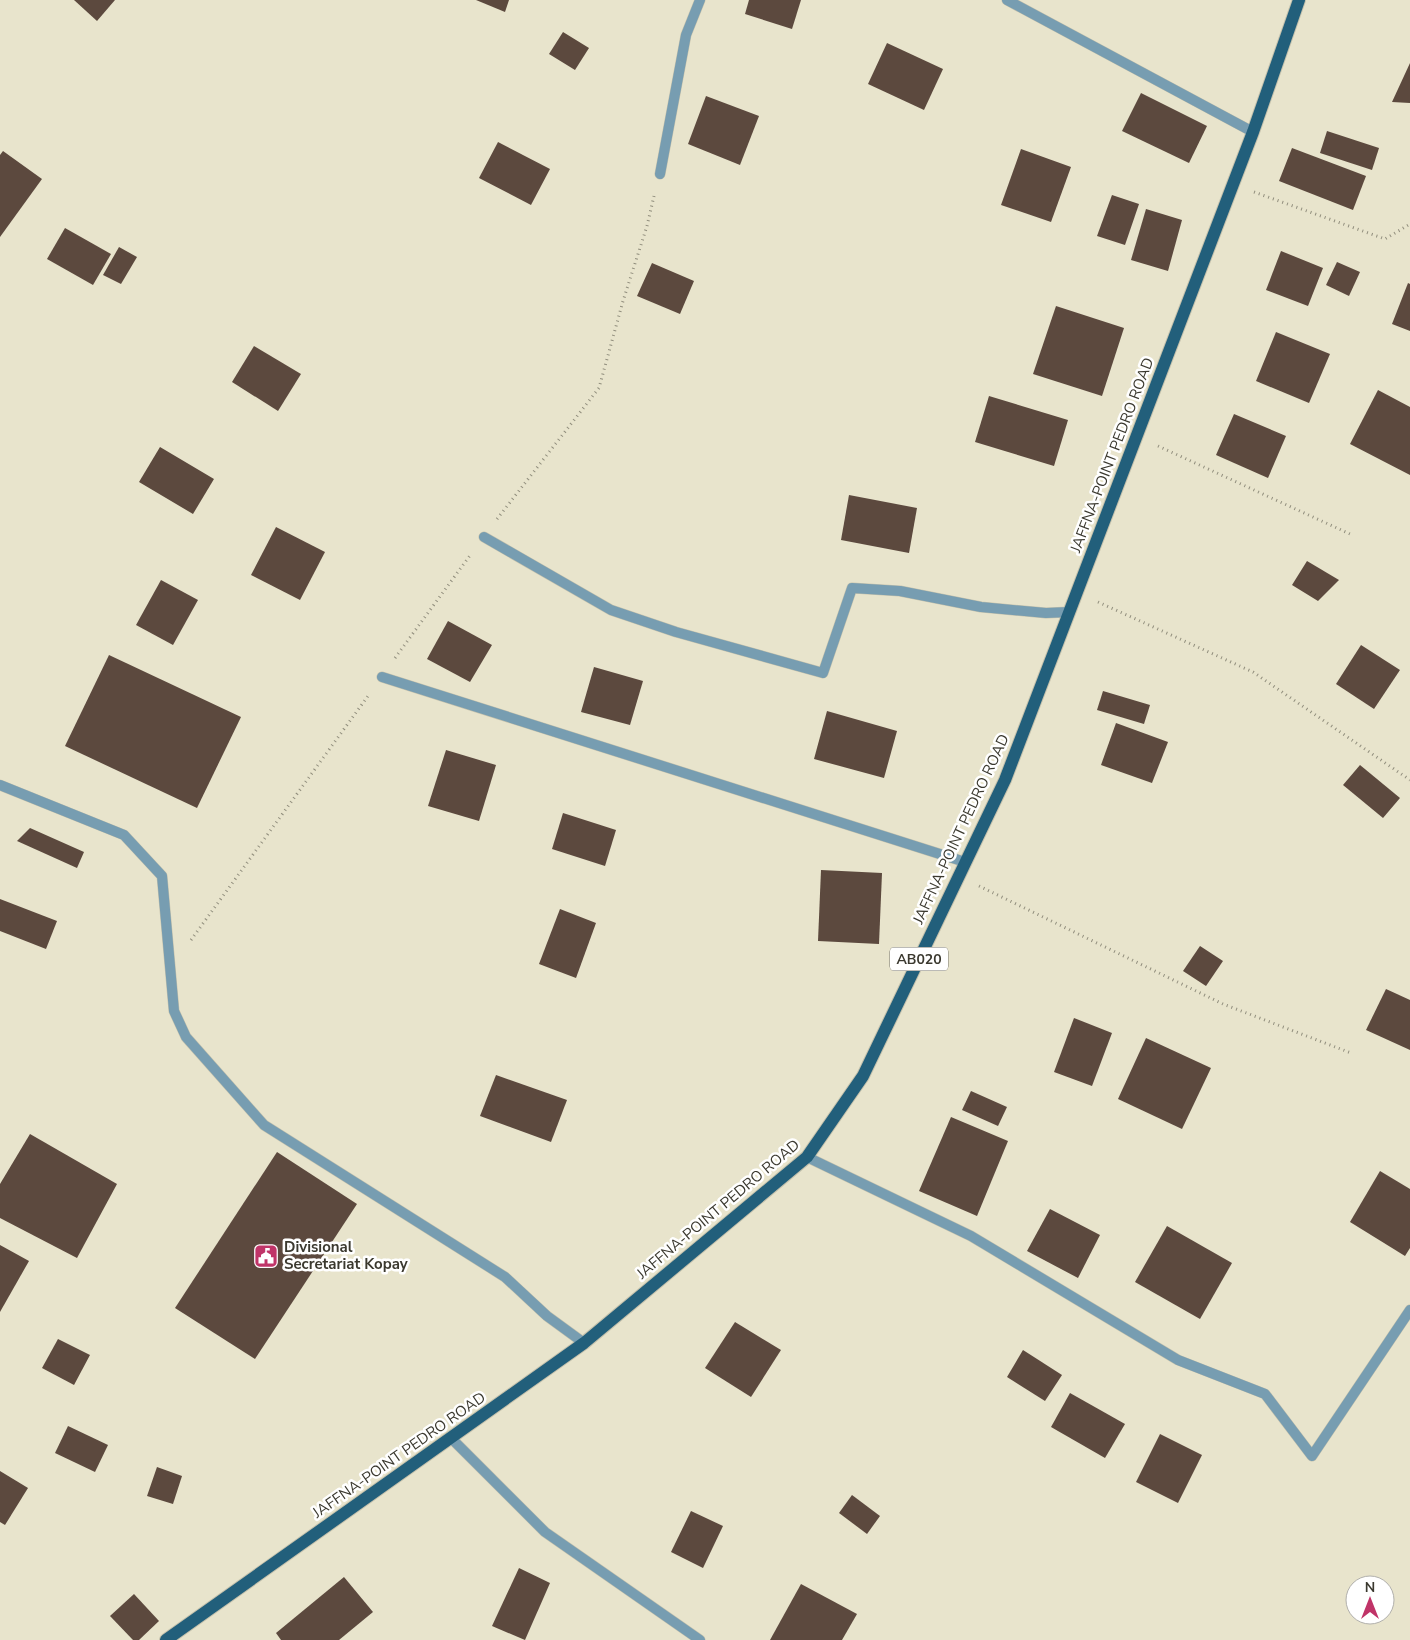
<svg xmlns="http://www.w3.org/2000/svg" width="1410" height="1640" font-family="'Nunito Sans',sans-serif">
  <style>
    .building { fill: #5c493e }
    .lines { fill: none; stroke-linecap: round; stroke-linejoin: round }
    .street-casing { stroke: #c5c2ad; stroke-width: 11 }
    .primary-casing { stroke: #c5c2ad; stroke-width: 14 }
    .path { stroke: #918e7d; stroke-width: 3; stroke-dasharray: 1 4; stroke-linecap: butt }
    .street { stroke: #779db1; stroke-width: 10 }
    .primary { stroke: #225f7b; stroke-width: 12 }
    .labels { text-anchor: middle; stroke-width: 5; stroke-linejoin: round; paint-order: stroke }
    .shield { fill: #fff; stroke: #76746d; stroke-width: 1 }
    .shield-label { font-size: 14px; font-weight: bold; fill: #3b392f }
    .street-label { font-size: 15px; fill: #3b392f; stroke: #fff }
    .poi-label { font-size: 15px; font-weight: bold; fill: #3b392f; stroke: #fff; text-anchor: start }
  </style>
  <rect width="100%" height="100%" fill="#e8e4cc"/>
  <g class="building">
    <path d="M74,0H115L97,21Z"/>
    <path d="M476,0H509L505,12Z"/>
    <path d="M749,0H801L792,29L745,14Z"/>
    <path d="M563,32L589,48L575,70L549,54Z"/>
    <path d="M887,43L943,69L924,110L868,84Z"/>
    <path d="M1410,63V103L1392,102Z"/>
    <path d="M1141,93L1207,126L1189,163L1122,131Z"/>
    <path d="M706,96L759,116L740,165L688,144Z"/>
    <path d="M1327,131L1379,148L1372,170L1320,153Z"/>
    <path d="M498,142L550,169L531,205L479,178Z"/>
    <path d="M1292,148L1366,176L1353,210L1279,181Z"/>
    <path d="M1021,149L1071,167L1051,222L1001,205Z"/>
    <path d="M3,151L42,179L0,237V155Z"/>
    <path d="M1112,195L1139,204L1125,245L1097,236Z"/>
    <path d="M1146,209L1182,220L1168,271L1131,260Z"/>
    <path d="M65,228L111,254L93,285L47,259Z"/>
    <path d="M119,247L137,257L121,284L103,275Z"/>
    <path d="M1281,251L1323,268L1308,306L1266,290Z"/>
    <path d="M1337,262L1360,272L1349,296L1326,285Z"/>
    <path d="M652,263L694,281L680,314L637,296Z"/>
    <path d="M1408,283L1410,284V331L1392,324Z"/>
    <path d="M1056,306L1124,328L1102,396L1033,374Z"/>
    <path d="M1276,332L1330,354L1309,403L1256,381Z"/>
    <path d="M254,346L301,374L278,411L232,382Z"/>
    <path d="M1378,390L1410,407V475L1350,444Z"/>
    <path d="M989,396L1068,420L1054,466L975,442Z"/>
    <path d="M1234,414L1286,436L1268,478L1216,455Z"/>
    <path d="M160,447L214,479L193,514L139,482Z"/>
    <path d="M849,495L917,508L909,553L841,540Z"/>
    <path d="M276,527L325,552L300,600L251,575Z"/>
    <path d="M1307,561L1339,580L1318,601L1292,585Z"/>
    <path d="M161,580L198,600L173,645L136,625Z"/>
    <path d="M448,621L492,645L470,682L427,659Z"/>
    <path d="M1361,645L1400,670L1374,709L1336,684Z"/>
    <path d="M109,655L241,717L197,808L65,746Z"/>
    <path d="M594,667L643,681L630,725L581,712Z"/>
    <path d="M1103,691L1150,705L1144,724L1097,710Z"/>
    <path d="M827,711L897,731L884,778L814,759Z"/>
    <path d="M1116,723L1168,742L1152,783L1101,765Z"/>
    <path d="M446,750L496,765L479,821L428,806Z"/>
    <path d="M1360,765L1400,798L1383,818L1343,785Z"/>
    <path d="M563,813L616,830L605,866L552,849Z"/>
    <path d="M30,828L84,852L77,868L17,841Z"/>
    <path d="M821,870L882,873L879,944L818,941Z"/>
    <path d="M0,899L57,921L46,949L0,931Z"/>
    <path d="M560,909L596,923L576,978L539,964Z"/>
    <path d="M1200,946L1223,961L1206,986L1183,971Z"/>
    <path d="M1386,989L1410,1000V1050L1366,1030Z"/>
    <path d="M1074,1018L1112,1033L1092,1086L1054,1072Z"/>
    <path d="M1146,1038L1211,1068L1182,1129L1118,1099Z"/>
    <path d="M496,1075L567,1100L551,1142L480,1116Z"/>
    <path d="M971,1091L1007,1107L998,1126L962,1110Z"/>
    <path d="M951,1117L1008,1141L977,1216L919,1191Z"/>
    <path d="M30,1134L117,1184L77,1258L0,1218V1184Z"/>
    <path d="M277,1152L357,1204L255,1359L175,1308Z"/>
    <path d="M1380,1171L1410,1189V1248L1405,1256L1350,1222Z"/>
    <path d="M1050,1209L1100,1235L1078,1278L1027,1251Z"/>
    <path d="M1167,1226L1232,1263L1200,1319L1135,1282Z"/>
    <path d="M0,1245L29,1261L0,1312Z"/>
    <path d="M735,1322L781,1350L751,1397L705,1368Z"/>
    <path d="M58,1339L90,1355L74,1385L42,1368Z"/>
    <path d="M1023,1350L1062,1375L1045,1401L1007,1377Z"/>
    <path d="M1070,1393L1125,1424L1105,1458L1051,1427Z"/>
    <path d="M68,1426L108,1445L95,1472L55,1453Z"/>
    <path d="M1160,1434L1202,1455L1178,1503L1136,1482Z"/>
    <path d="M157,1467L182,1476L173,1504L147,1496Z"/>
    <path d="M0,1471L28,1488L5,1525L0,1522Z"/>
    <path d="M852,1495L880,1516L867,1534L839,1513Z"/>
    <path d="M691,1511L723,1526L703,1568L671,1552Z"/>
    <path d="M519,1568L550,1583L525,1640L492,1626Z"/>
    <path d="M344,1577L373,1612L339,1640H281L276,1633Z"/>
    <path d="M801,1584L857,1614L842,1640H770Z"/>
    <path d="M134,1594L159,1621L139,1640H133L110,1616Z"/>
  </g>
  <g class="lines">
    <g class="street-casing">
      <g id="street">
        <path d="M1007,0L1253,132"/>
        <path d="M660,174L686,35L700,0"/>
        <path d="M484,537L611,610L676,632L823,673L852,588L900,591L981,607L1046,613L1069,612"/>
        <path d="M382,677L965,862"/>
        <path d="M0,785L124,835L162,876L174,1011L186,1037L264,1125L505,1277L547,1316L584,1343"/>
        <path d="M807,1157L971,1236L1178,1360L1265,1394L1312,1456L1410,1310"/>
        <path d="M451,1438L545,1532L700,1640"/>
      </g>
    </g>
    <g class="primary-casing">
      <path id="primary" d="M166,1640L584,1343L807,1157L863,1076L1005,780L1253,132L1299,0"/>
    </g>
    <g class="path">
      <path d="M1254,192L1385,239L1410,224"/>
      <path d="M1158,446L1350,534"/>
      <path d="M497,519L599,388L623,301L647,226L654,196"/>
      <path d="M1098,602L1253,672L1410,780"/>
      <path d="M395,658L471,554"/>
      <path d="M979,886L1223,1004L1351,1053"/>
      <path d="M191,940L368,696"/>
    </g>
    <use href="#street" class="street"/>
    <use href="#primary" class="primary"/>
  </g>
  <defs>
    <g id="civic-square" transform="scale(1.25)"><rect x="-9" y="-9" width="18" height="18" rx="4" fill="#c03468" stroke="#fff"/><path d="M-.6-6.5H3V-4.5H.6V-3L4-1V1h2V6H-6V1h2V-1L-.6-3ZM-1.2 2.5V6h2.4V2.5Z" fill="#fff"/></g>
  </defs>
  <g fill-rule="evenodd">
    <use href="#civic-square" x="266" y="1256"/>
  </g>
  <g class="labels">
    <rect class="shield" x="890" y="947.5" width="58" height="23" rx="4"/>
    <g class="shield-label">
      <text x="919" y="964">AB020</text>
    </g>
    <g class="street-label">
      <text transform="translate(1112 455) rotate(-69)" y="5">JAFFNA-POINT PEDRO ROAD</text>
      <text transform="translate(961 829) rotate(-65)" y="5">JAFFNA-POINT PEDRO ROAD</text>
      <text transform="translate(718 1209) rotate(-40)" y="5">JAFFNA-POINT PEDRO ROAD</text>
      <text transform="translate(399 1455) rotate(-35)" y="5">JAFFNA-POINT PEDRO ROAD</text>
    </g>
    <g class="poi-label">
      <text x="284" y="1252">Divisional<tspan x="284" dy="17">Secretariat Kopay</tspan></text>
    </g>
  </g>
  <g transform="translate(1370 1600)"><circle r="24" fill="#ffffff" stroke="#b1b0ac"/>
  <path d="M0-4L9 19L0 12L-9 19Z" fill="#c03468"/>
  <text y="-8" font-size="14" font-weight="bold" text-anchor="middle" fill="#3b392f">N</text>
  </g>
</svg>
